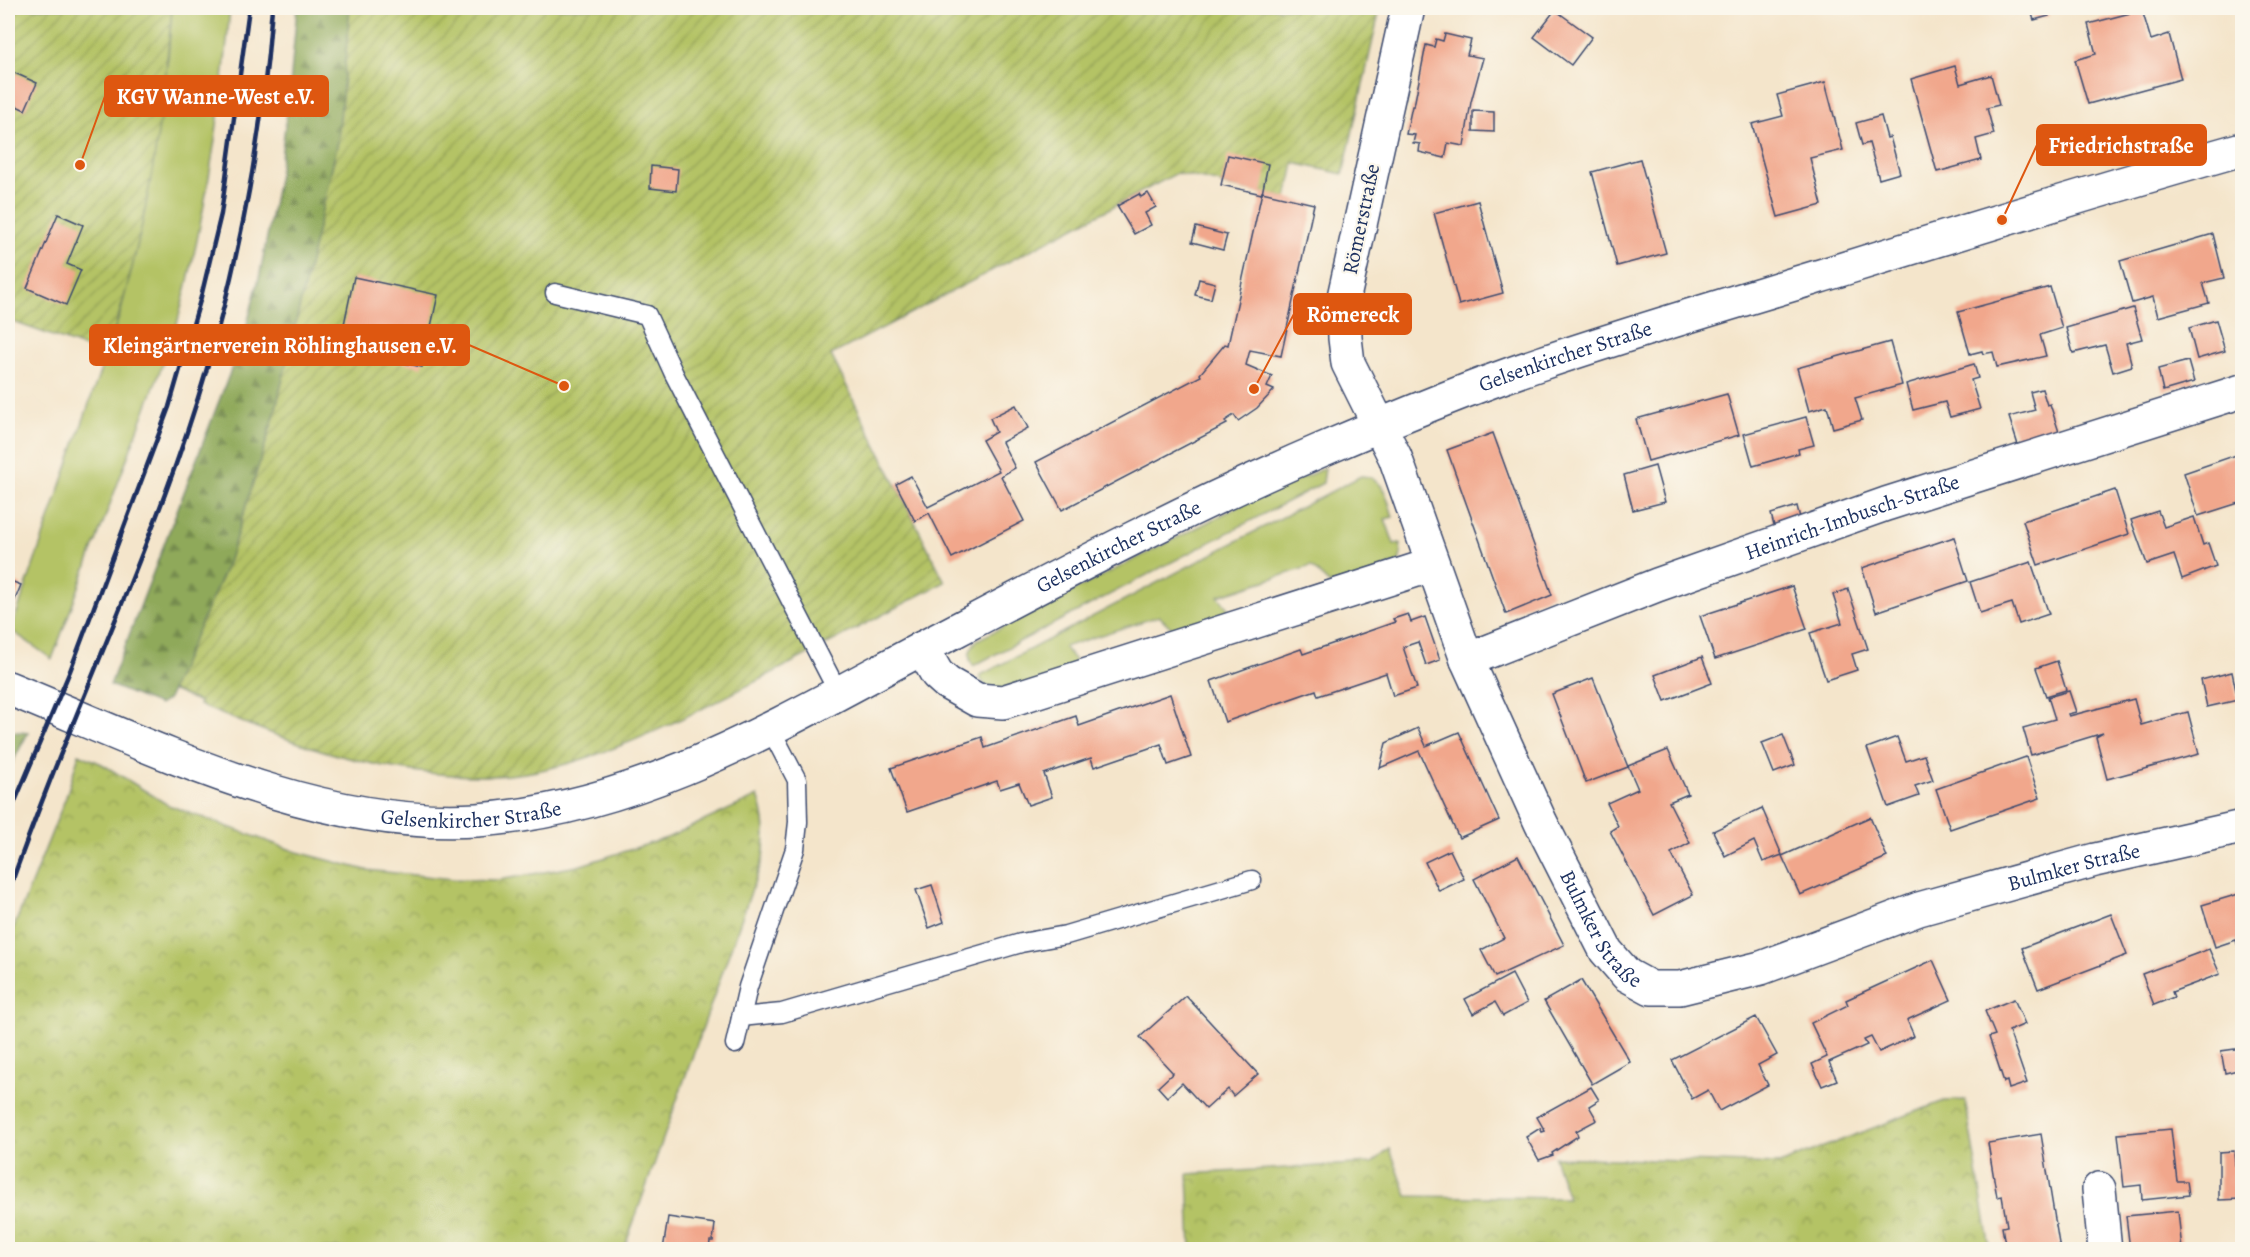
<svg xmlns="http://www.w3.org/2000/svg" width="2250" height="1257" font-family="Alegreya,serif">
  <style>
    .grass { fill: #b4c365; stroke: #687962; stroke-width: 1.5 }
    .forest { fill: url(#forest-firs); stroke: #556c5c; stroke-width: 1.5 }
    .park { fill: url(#park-crowns); stroke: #687962; stroke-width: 1.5 }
    .garden { fill: url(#garden-furrows); stroke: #687962; stroke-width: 1.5 }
    .building { fill: #f1a78c }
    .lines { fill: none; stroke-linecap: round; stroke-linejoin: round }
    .lane-casing { stroke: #3c4a6e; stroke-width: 21 }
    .street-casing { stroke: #3c4a6e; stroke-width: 36 }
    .lane { stroke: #fff; stroke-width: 18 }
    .street { stroke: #fff; stroke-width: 33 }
    .rail { stroke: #1b2f5e; stroke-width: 4.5 }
    .labels { text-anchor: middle; stroke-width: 4.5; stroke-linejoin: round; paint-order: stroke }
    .street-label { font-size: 21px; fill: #1b2f5e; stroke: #fbf7ec }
    .leader { fill: none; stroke: #de5710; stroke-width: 2 }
    .callout-dot { fill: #de5710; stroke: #fbf7ec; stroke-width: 2 }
    .callout { fill: #de5710; stroke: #de5710; stroke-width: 2 }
    .callout-label { font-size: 22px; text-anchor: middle; font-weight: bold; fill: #fff }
  </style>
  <defs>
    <pattern id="forest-firs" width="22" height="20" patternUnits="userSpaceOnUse" patternTransform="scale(1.5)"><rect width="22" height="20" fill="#8fa95a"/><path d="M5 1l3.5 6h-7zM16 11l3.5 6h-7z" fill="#748a4e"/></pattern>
    <pattern id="park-crowns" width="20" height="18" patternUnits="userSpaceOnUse" patternTransform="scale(1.5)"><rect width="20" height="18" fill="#b4c365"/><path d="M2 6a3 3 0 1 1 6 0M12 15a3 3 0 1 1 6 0" fill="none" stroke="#929f56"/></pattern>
    <pattern id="garden-furrows" width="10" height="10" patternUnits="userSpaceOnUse" patternTransform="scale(1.5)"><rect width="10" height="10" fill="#b4c365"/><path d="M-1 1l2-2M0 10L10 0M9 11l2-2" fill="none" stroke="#929f56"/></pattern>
  </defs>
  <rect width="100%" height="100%" fill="#fbf7ec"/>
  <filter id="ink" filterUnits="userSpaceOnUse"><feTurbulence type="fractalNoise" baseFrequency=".0167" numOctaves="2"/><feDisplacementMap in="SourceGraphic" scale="12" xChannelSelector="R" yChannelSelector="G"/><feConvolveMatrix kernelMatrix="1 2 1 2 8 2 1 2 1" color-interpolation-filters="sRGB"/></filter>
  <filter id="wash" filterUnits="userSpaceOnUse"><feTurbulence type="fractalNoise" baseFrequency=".008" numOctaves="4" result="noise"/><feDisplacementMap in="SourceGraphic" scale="24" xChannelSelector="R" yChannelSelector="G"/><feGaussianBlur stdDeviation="1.35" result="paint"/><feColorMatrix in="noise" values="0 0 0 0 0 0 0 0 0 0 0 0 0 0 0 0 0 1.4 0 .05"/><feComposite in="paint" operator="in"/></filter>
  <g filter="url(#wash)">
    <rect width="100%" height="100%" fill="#f4e5cb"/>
    <g class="grass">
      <path d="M172,8H230C221,118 205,221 176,328L52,659L11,630L121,311L147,194L168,57Z"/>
      <path d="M1325,468L1323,483L973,666C966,656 970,649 977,640L1249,501Z"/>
      <path d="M1361,476C1384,476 1387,498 1393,517L1385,519L1394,544L1400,543L1401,554L1399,562L1335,589L1311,566L1218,596L1237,620L1182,638L1159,616L1064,647L1082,669L1006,693L986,687L979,676Z"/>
    </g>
    <g class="forest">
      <path d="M297,8H350L338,142L274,417L228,563L168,699L159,705L110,685L244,336L260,274L279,174L290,86Z"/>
      <path d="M8,731L28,733L8,771Z"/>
    </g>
    <g class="park">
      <path d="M79,754L102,764L168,805L297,852L366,870L453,879L499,880L578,866L667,838L758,796C766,818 766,835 763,858L624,1249H8V942L66,797Z"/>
      <path d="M1965,1100L1990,1249H1191L1188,1174L1372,1163L1390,1149L1407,1196L1568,1198L1554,1157L1779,1164L1944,1101Z"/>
    </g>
    <g class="garden">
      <path d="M8,8H172C162,125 145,244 106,355L8,320Z"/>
      <path d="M350,8H1380L1343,174L1294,163L1287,198L1221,185V183L1177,173L831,355L945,582C888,612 830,642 772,673C693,714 583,774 493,776C383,778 298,745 199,705L200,702L171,690L228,563L274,417L338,142Z"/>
    </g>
    <g id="blocks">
      <g class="building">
        <path d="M2030,8H2047L2049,16L2034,20Z"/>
        <path d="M1555,10L1592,37L1571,65L1534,37Z"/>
        <path d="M2142,10L2151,40L2169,34L2181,79L2088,104L2075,60L2096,54L2088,24Z"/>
        <path d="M1445,34L1471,40L1467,55L1483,58L1471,102L1464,146L1448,143L1445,158L1419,152L1420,144L1413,143L1415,135L1406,134L1412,106H1414L1426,45L1434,47L1436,39L1443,41Z"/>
        <path d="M1955,66L1960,84L1991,75L1999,105L1987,108L1994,134L1976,139L1981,160L1937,172L1911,79Z"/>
        <path d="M8,70L37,83L25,110L8,102Z"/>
        <path d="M1825,82L1843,150L1810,158L1822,205L1778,217L1752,124L1783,116L1777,95Z"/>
        <path d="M1473,111L1494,112V132L1473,131Z"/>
        <path d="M1881,116L1887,138L1890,137L1900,173L1879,179L1869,143L1862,145L1856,123Z"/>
        <path d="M1228,155L1268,164L1262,194L1221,185Z"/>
        <path d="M1640,159L1666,253L1617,266L1592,172Z"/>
        <path d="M651,166L678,169L676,191L650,188Z"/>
        <path d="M1262,192L1314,204L1281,356L1250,350L1246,365L1272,376L1267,387L1274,390L1257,408L1238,421L1234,415L1225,421L1227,424L1062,510L1036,462L1201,376L1200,374L1225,344L1228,345Z"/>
        <path d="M1148,193L1156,207L1145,213L1151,225L1134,234L1117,206L1139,194L1141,197Z"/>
        <path d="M1478,201L1503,293L1459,305L1434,213Z"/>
        <path d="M58,214L83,225L67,264L81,270L66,305L27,288Z"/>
        <path d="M1196,227L1227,235L1223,250L1192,242Z"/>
        <path d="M2213,234L2224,278L2203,283L2209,303L2158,317L2153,297L2132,303L2120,261Z"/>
        <path d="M354,277L438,295L422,367L339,348Z"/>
        <path d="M1199,279L1215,283L1211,299L1195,295Z"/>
        <path d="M2050,287L2062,328L2040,335L2046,356L1997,367L1993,352L1983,354L1982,351L1970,354L1958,312Z"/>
        <path d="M2133,308L2142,339L2126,343L2132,366L2113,372L2105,345L2073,353L2066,328Z"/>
        <path d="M2216,320L2225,351L2197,359L2189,328Z"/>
        <path d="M1890,342L1902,385L1855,398L1862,420L1833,428L1827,406L1809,411L1797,368Z"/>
        <path d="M2188,361L2194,382L2163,391L2158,369Z"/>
        <path d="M1974,364L1978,378L1971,380L1980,409L1950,417L1945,402L1913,410L1906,384Z"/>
        <path d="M2042,389L2047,405L2050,404L2059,432L2018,445L2009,417L2035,410L2030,392Z"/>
        <path d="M1727,394L1739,435L1648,461L1636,419Z"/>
        <path d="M1016,405L1028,428L1002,442L1015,468L1001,476L1024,521L952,558L929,513L915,521L896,484L911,476L928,507L999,471L982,440L996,432L990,418Z"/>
        <path d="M1806,417L1814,445L1798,449L1799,453L1753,466L1744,434Z"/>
        <path d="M1493,433L1552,595L1506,614L1447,450Z"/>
        <path d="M2242,453V502L2198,516L2184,473Z"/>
        <path d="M1655,466L1665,502L1633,510L1624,475Z"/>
        <path d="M2115,490L2129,534L2038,565L2023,521Z"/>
        <path d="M1797,506L1801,522L1775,530L1771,514Z"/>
        <path d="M2158,511L2164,527L2194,517L2203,545L2208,543L2216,566L2182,579L2174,555L2147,564L2131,520Z"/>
        <path d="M1954,537L1968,581L1876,612L1862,568Z"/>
        <path d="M2031,562L2049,614L2019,624L2012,603L1980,613L1970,582Z"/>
        <path d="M8,580L21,585L8,617Z"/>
        <path d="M1792,586L1807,629L1715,659L1700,616Z"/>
        <path d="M1848,589L1868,649L1852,654L1857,670L1826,680L1810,633L1842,623L1833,595Z"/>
        <path d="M1408,614L1411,622L1425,617L1440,660L1426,665L1418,642L1403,647L1417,688L1393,696L1386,673L1318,696L1316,690L1225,722L1211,681L1301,649L1303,654L1395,622L1393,619Z"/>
        <path d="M1702,657L1712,683L1665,701L1655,675Z"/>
        <path d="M2057,661L2066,690L2046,696L2036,668Z"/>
        <path d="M2232,672L2238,700L2207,707L2201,680Z"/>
        <path d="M1593,678L1628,767L1586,783L1552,694Z"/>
        <path d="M2069,691L2076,712L2068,714L2069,716L2134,699L2141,725L2188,712L2199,754L2107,779L2096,737L2103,733L2031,755L2023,728L2055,719L2048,697Z"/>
        <path d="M1170,694L1191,757L1168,765L1161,744L1094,767L1091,758L1044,774L1052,797L1028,805L1019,783L1000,789L997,781L907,812L891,768L982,737L985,748L1076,716L1079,726Z"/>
        <path d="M1418,728L1426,746L1459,732L1499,820L1459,838L1419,751L1380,768L1386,743Z"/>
        <path d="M1783,735L1795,765L1774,773L1762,743Z"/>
        <path d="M1897,737L1906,761L1924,755L1933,780L1915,786L1919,796L1888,807L1867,748Z"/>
        <path d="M1668,750L1688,794L1669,802L1690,843L1671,853L1693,895L1654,915L1610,831L1618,826L1607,803L1638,789L1628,766Z"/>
        <path d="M2026,757L2040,798L1950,829L1936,789Z"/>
        <path d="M1762,808L1782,855L1763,862L1754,841L1725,856L1713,831Z"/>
        <path d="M1870,817L1887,857L1800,895L1782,856Z"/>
        <path d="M1450,850L1464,879L1439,891L1425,862Z"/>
        <path d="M1518,856L1564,945L1495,977L1481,950L1504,938L1474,879Z"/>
        <path d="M932,885L944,922L929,928L916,890Z"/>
        <path d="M2242,893V959L2236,940L2215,947L2202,905Z"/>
        <path d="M2111,914L2127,955L2038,989L2022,948Z"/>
        <path d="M2209,949L2220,974L2172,992L2174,997L2154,1005L2142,974Z"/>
        <path d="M1933,960L1951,1000L1907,1020L1914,1036L1879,1052L1871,1037L1864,1040L1867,1045L1829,1062L1837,1080L1822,1086L1812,1064L1827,1057L1811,1023L1848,1005L1846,1000Z"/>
        <path d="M1512,974L1527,1003L1503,1016L1495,1002L1473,1014L1465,999Z"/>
        <path d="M1581,980L1630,1062L1592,1084L1544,1001Z"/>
        <path d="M1186,996L1258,1074L1233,1096L1228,1089L1206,1109L1182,1083L1167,1097L1158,1087L1173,1073L1140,1037Z"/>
        <path d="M2014,999L2025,1024L2009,1031L2027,1083L2009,1089L2007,1081L2004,1082L1989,1037L1995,1035L1985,1011Z"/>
        <path d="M1756,1017L1777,1055L1758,1065L1768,1085L1719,1111L1708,1090L1692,1099L1672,1060Z"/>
        <path d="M2242,1048V1069L2225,1073L2221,1051Z"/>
        <path d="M1591,1087L1599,1100L1589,1106L1597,1120L1576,1131L1578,1136L1552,1153L1553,1155L1539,1160L1526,1137L1540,1128L1542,1132L1545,1131L1537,1117Z"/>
        <path d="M2171,1129L2177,1181H2187L2189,1195L2142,1200L2141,1185L2124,1187L2118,1134Z"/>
        <path d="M2041,1134L2060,1250H2006L2002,1227L2007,1226L2002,1196L1997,1197L1988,1143Z"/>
        <path d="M2234,1151L2235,1165L2240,1169L2241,1199L2219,1200V1152Z"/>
        <path d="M2178,1211L2182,1250H2130L2126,1216Z"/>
        <path d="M668,1217L715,1224L713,1241H710L709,1250H663Z"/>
      </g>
    </g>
  </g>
  <g filter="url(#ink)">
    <use href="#blocks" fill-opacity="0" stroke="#3c4a6e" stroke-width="1.5"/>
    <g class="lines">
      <g class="lane-casing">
        <g id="lane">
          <path d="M555,293L647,315L674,374L839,694"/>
          <path d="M741,1017L782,1013L1021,943L1066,935L1252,880"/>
          <path d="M735,1044L748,987L795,849L798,822L797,780L770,728"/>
        </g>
      </g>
      <g class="street-casing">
        <g id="street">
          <path id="s1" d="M1408,8L1344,297L1345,338L1348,363L1395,457L1467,660L1541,823L1606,951L1627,975L1651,988H1680L1761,968L1919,909L2095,860L2242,827"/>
          <path d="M922,648L937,674L947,683L977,700L1003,702L1432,565"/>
          <path id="s2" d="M1467,660L1657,585L1886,504L2242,391"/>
          <path id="s3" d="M8,688C153,747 316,830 477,820C643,809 788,719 932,643C1059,576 1186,508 1319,451C1391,420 1468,388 1542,363C1633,332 1725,305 1817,277C1959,233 2100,189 2242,149"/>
          <path d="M2099,1189L2105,1250"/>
        </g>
      </g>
      <use href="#lane" class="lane"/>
      <use href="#street" class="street"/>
      <g class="rail">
        <path d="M8,818L70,671L169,407L201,297L221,214L249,8"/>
        <path d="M8,893C55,758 115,628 165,494C224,337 260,174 272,8"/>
      </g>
    </g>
  </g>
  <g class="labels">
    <g class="street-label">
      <text transform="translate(1361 219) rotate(-78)" y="7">Römerstraße</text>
      <text dy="7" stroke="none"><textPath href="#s3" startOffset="1680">Gelsenkircher Straße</textPath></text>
      <text dy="7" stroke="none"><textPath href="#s2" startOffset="411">Heinrich-Imbusch-Straße</textPath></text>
      <text dy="7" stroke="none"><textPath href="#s3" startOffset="1194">Gelsenkircher Straße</textPath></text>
      <text dy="7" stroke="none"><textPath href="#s3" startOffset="486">Gelsenkircher Straße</textPath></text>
      <text dy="7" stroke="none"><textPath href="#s1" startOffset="1506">Bulmker Straße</textPath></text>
      <text dy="7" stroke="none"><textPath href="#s1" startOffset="984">Bulmker Straße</textPath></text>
    </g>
  </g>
  <path class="leader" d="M80 165L105 96M2002 220L2037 145M1254 389L1294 314M564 386L469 345"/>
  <g class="callout-dot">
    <circle cx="80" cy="165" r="6"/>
    <circle cx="2002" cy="220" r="6"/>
    <circle cx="1254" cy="389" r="6"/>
    <circle cx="564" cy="386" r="6"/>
  </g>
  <g class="callout">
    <rect x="105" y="76" width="223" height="40" rx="6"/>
    <rect x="2037" y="125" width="169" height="40" rx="6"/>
    <rect x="1294" y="294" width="117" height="40" rx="6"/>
    <rect x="90" y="325" width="379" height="40" rx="6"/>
  </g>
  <g class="callout-label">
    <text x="216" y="104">KGV Wanne-West e.V.</text>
    <text x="2121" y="153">Friedrichstraße</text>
    <text x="1353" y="322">Römereck</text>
    <text x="280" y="353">Kleingärtnerverein Röhlinghausen e.V.</text>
  </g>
  <rect width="2250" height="1257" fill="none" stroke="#fbf7ec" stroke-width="30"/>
</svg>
